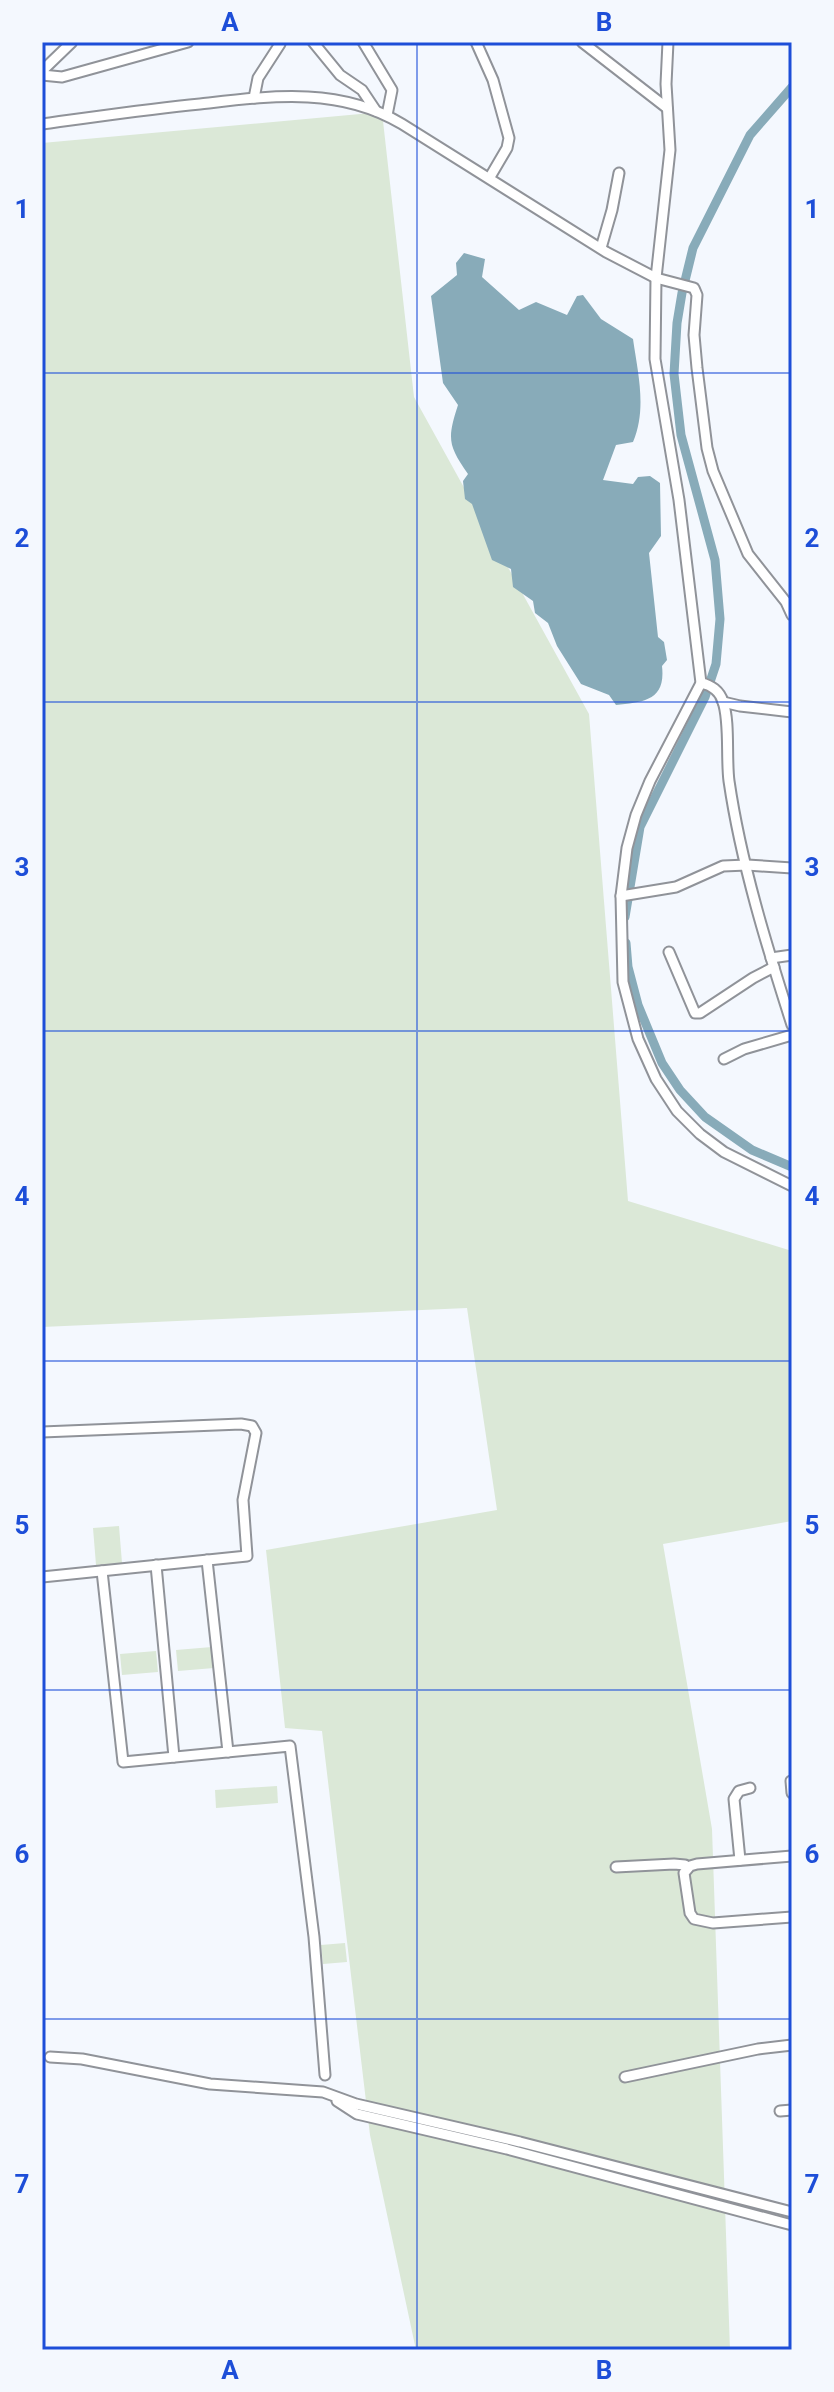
<svg xmlns="http://www.w3.org/2000/svg" width="834" height="2392" font-family="Roboto,sans-serif">
  <style>
    .green { fill: #dbe8d7 }
    .water { fill: #88abb9 }
    .lines { fill: none; stroke-linecap: round; stroke-linejoin: round }
    .canal { stroke: #88abb9; stroke-width: 9 }
    .street-casing { stroke: #909399; stroke-width: 13 }
    .street { stroke: #fff; stroke-width: 9 }
    .grid { fill: none; stroke: #1d4ed8; stroke-width: 2; stroke-opacity: 0.55 }
    .neatline { fill: none; stroke: #1d4ed8; stroke-width: 3 }
    .grid-label { font-size: 26px; text-anchor: middle; font-weight: bold; fill: #1d4ed8 }
  </style>
  <rect width="100%" height="100%" fill="#f4f8fe"/>
  <g class="green">
    <path d="M382,112L414,397L589,714L628,1201L792,1251V1521L663,1544L712,1829L730,2350H416L370,2135L322,1731L285,1728L266,1550L497,1510L467,1308L42,1327V143Z"/>
    <path d="M119,1526L122,1563L96,1565L93,1528Z"/>
    <path d="M212,1647L214,1668L178,1671L176,1650Z"/>
    <path d="M156,1651L158,1672L122,1675L120,1654Z"/>
    <path d="M277,1786L278,1803L216,1808L215,1790Z"/>
    <path d="M345,1943L347,1962L323,1964L321,1945Z"/>
  </g>
  <path class="water" d="M464,253L485,259L482,277L519,310L536,302L567,315L577,296L583,295L601,319L633,339C638,374 647,409 633,442L616,445L603,480L633,484L638,477L650,476L660,483L661,536L649,553L658,637L664,642L667,660L662,666C666,701 643,702 616,705L609,695L581,684L557,646L548,623L535,613L533,601L513,587L511,569L492,560L472,504L465,499L463,481L468,474C448,445 447,439 458,405L443,383L431,296L457,275L456,263Z"/>
  <g class="lines">
    <g class="canal">
      <path d="M625,917L640,827L705,697L716,664L720,619L715,560L681,435L674,374L677,323L682,293L693,248L750,135L792,87"/>
      <path d="M626,943L628,967L638,1005L662,1063L680,1090L705,1117L752,1150L792,1167"/>
    </g>
    <g class="street-casing">
      <g id="street">
        <path d="M313,42L340,75L362,90L376,111"/>
        <path d="M363,42L392,90L387,115"/>
        <path d="M476,42L493,80L509,138L507,148L490,177"/>
        <path d="M582,42L667,108"/>
        <path d="M668,42L666,84L670,150L656,278L655,359L679,500L701,683L650,781L636,815L627,848L621,896L623,982L638,1039L656,1079L677,1111L700,1134L724,1152L792,1186"/>
        <path d="M42,71L72,42"/>
        <path d="M42,75L62,77L188,42"/>
        <path d="M254,98L258,78L280,44"/>
        <path d="M42,124C95,117 147,109 200,104C270,96 339,86 402,124L606,252L656,278L694,288L697,295L694,335L697,368L707,448L713,471L748,554L786,602L792,615"/>
        <path d="M601,248L612,210L619,173"/>
        <path d="M701,683C711,685 720,691 723,702C730,721 726,759 729,781C741,863 767,947 792,1025"/>
        <path d="M723,702L740,706L792,712"/>
        <path d="M621,896L676,887L723,866L747,865L792,868"/>
        <path d="M669,952L695,1013H700L753,978L774,967"/>
        <path d="M771,958L792,955"/>
        <path d="M724,1059L744,1049L792,1035"/>
        <path d="M42,1432L241,1424L252,1426L256,1433L243,1500L247,1556L42,1577"/>
        <path d="M207,1560L228,1752"/>
        <path d="M156,1565L174,1757"/>
        <path d="M102,1571L123,1762L290,1746L314,1937L325,2075"/>
        <path d="M791,1781L792,1793"/>
        <path d="M792,1856L697,1864L690,1866L684,1873L690,1913L694,1919L713,1923L792,1917"/>
        <path d="M740,1860L734,1799L739,1791L750,1788"/>
        <path d="M616,1867L674,1864L685,1865L687,1869"/>
        <path d="M50,2057L82,2059L210,2084L323,2092L356,2104L520,2142L792,2212"/>
        <path d="M625,2077L758,2049L792,2045"/>
        <path d="M337,2101L357,2114L507,2149L792,2225"/>
        <path d="M780,2111L792,2110"/>
      </g>
    </g>
    <use href="#street" class="street"/>
  </g>
  <path class="grid" d="M417,42V2350M42,373H792M42,702H792M42,1031H792M42,1361H792M42,1690H792M42,2019H792"/>
  <rect width="834" height="2392" fill="none" stroke="#f4f8fe" stroke-width="88"/>
  <rect x="44" y="44" width="746" height="2304" class="neatline"/>
  <g class="grid-label">
    <text x="230" y="31">A</text>
    <text x="604" y="31">B</text>
    <text x="22" y="218">1</text>
    <text x="812" y="218">1</text>
    <text x="22" y="547">2</text>
    <text x="812" y="547">2</text>
    <text x="22" y="876">3</text>
    <text x="812" y="876">3</text>
    <text x="22" y="1205">4</text>
    <text x="812" y="1205">4</text>
    <text x="22" y="1534">5</text>
    <text x="812" y="1534">5</text>
    <text x="22" y="1863">6</text>
    <text x="812" y="1863">6</text>
    <text x="22" y="2193">7</text>
    <text x="812" y="2193">7</text>
    <text x="230" y="2379">A</text>
    <text x="604" y="2379">B</text>
  </g>
</svg>
